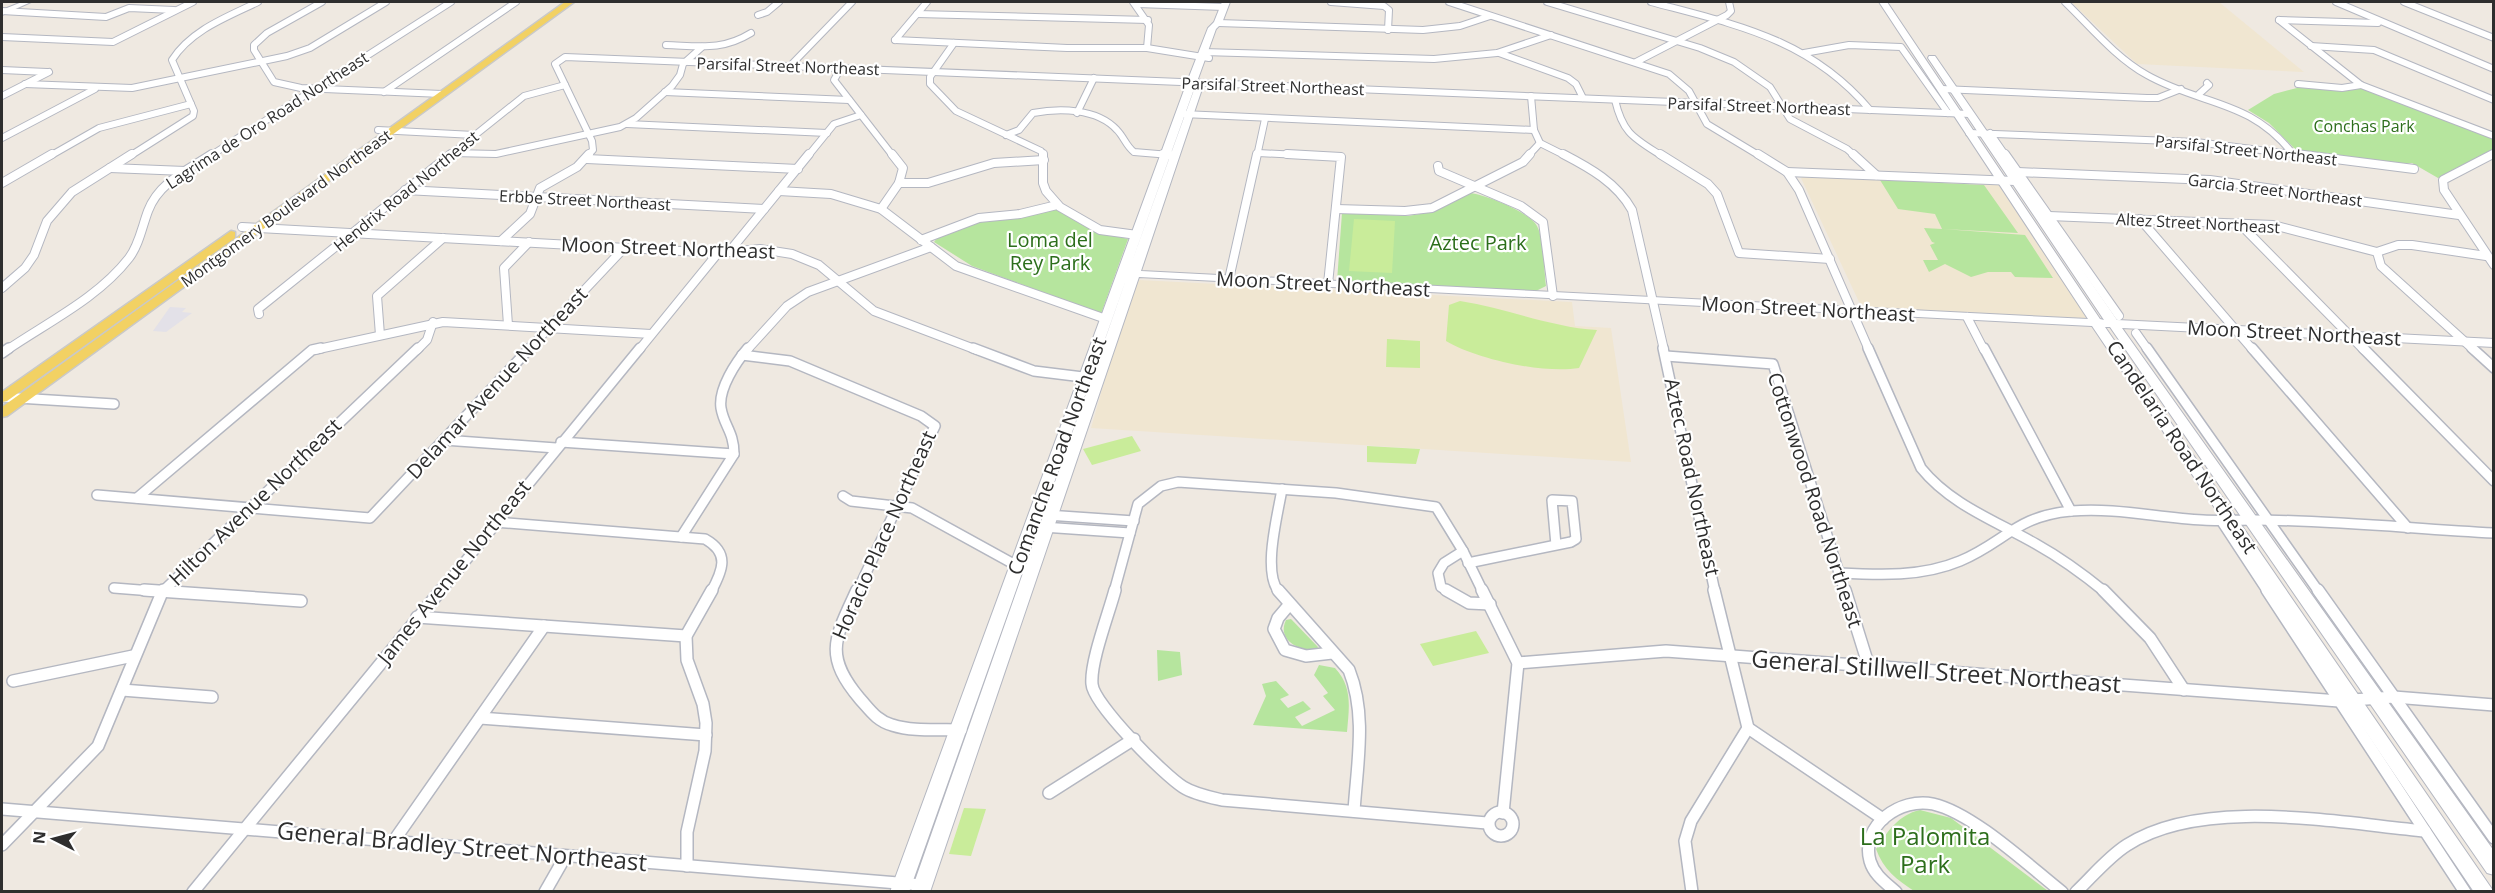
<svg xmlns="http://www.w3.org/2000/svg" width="2495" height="893" font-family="'Open Sans',sans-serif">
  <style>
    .industrial { fill: #e3e1e8 }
    .education { fill: #f0e6d1 }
    .green { fill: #b6e59e }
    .pitch { fill: #c9ec9a }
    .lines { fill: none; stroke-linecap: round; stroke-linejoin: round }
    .street-far3-casing { stroke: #b4b7c1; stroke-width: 8 }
    .street-far2-casing { stroke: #b4b7c1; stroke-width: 10 }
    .street-far1-casing { stroke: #b4b7c1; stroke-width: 12 }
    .street-casing { stroke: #b4b7c1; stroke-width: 14 }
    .secondary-casing { stroke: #b4b7c1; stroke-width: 2 }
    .primary-casing { stroke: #c9c9c9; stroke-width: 3 }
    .street-far3 { stroke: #fff; stroke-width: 6 }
    .street-far2 { stroke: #fff; stroke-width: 8 }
    .street-far1 { stroke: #fff; stroke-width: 9 }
    .street { stroke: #fff; stroke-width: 11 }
    .secondary { fill: #fff; fill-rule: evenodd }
    .primary { fill: #f2d163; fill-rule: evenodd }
    .labels { text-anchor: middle; stroke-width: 4.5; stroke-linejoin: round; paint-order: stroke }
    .far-street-label { font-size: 16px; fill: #2e2e2e; stroke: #fff }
    .far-park-label { font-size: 16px; fill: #2c6e1b; stroke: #fff }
    .park-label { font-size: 20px; fill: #2c6e1b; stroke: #fff }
    .street-label { font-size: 20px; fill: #2e2e2e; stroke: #fff }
    .near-street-label { font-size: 24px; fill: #2e2e2e; stroke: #fff }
    .near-park-label { font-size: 24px; fill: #2c6e1b; stroke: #fff }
  </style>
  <rect width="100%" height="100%" fill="#efe9e1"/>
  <path class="industrial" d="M170,307L186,308L182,312L192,313L166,332L153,331Z"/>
  <g class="education">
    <path d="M2071,2H2219L2304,72L2137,64Z"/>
    <path d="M1806,176L1998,184L2089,319L1866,307L1859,302L1801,178Z"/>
    <path d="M1135,274L1139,280L1572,302L1575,326L1611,328L1631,462L1091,428Z"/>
  </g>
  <g class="green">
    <path d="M2297,88L2366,89L2493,138V150L2438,178L2412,163L2397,165L2299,153L2269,123L2248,110L2274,94Z"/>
    <path d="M1880,180L1984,185L2018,233L1943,229L2025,235L2053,278L2015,277L2011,272H1988L1971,277L1945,264L1929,272L1923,260H1938L1930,245L1935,243L1932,242L1924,228L1942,229L1935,214L1898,209Z"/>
    <path d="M1471,193C1486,195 1531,213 1537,226C1544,239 1544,271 1546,286L1536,291L1337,281L1342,213L1408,216L1432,212Z"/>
    <path d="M1056,209L1098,232L1128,239L1101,314L972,266L934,242C948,222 1030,213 1056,209Z"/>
    <path d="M1291,619L1318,647L1317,649C1301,653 1276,640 1286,620Z"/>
    <path d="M1157,650L1180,652L1182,675L1158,681Z"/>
    <path d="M1319,665L1335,668C1353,687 1349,708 1347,732L1253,725L1266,696L1262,684L1276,681L1289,695L1280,699L1288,708L1303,701L1311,709L1295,717L1302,726L1335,710L1323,696L1328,693L1314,675Z"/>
    <path d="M1920,810L1951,818L2048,891H1914C1897,880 1883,869 1876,849C1888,831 1898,815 1920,810Z"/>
  </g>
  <g class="pitch">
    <path d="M1354,219L1395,221L1392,273L1349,271Z"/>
    <path d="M1460,301C1506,308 1550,327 1597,330L1579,368C1543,374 1476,359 1446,341L1449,305Z"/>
    <path d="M1387,339L1420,341V368L1386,367Z"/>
    <path d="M1132,436L1141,451L1092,465L1083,449Z"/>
    <path d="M1367,446L1420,449L1416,464L1367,462Z"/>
    <path d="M1476,631L1489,653L1433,666L1420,644Z"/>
    <path d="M964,808L986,809L971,856L949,854Z"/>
  </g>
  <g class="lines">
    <g class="street-far3-casing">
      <g id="street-far3">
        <path d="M322,2L267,33L254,45V50L274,82L301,88L442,94"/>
        <path d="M1133,2L1149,25L1147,48"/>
        <path d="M1331,2L1384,6L1389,10L1388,30"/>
        <path d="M1449,2L1669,74L1689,91L1707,124L1760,156"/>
        <path d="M1547,2L1700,48L1734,62L1770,87L1790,119L1847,149L1855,156"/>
        <path d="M1651,2C1737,25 1810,39 1870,110"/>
        <path d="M2065,2C2091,27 2115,57 2147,75C2202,106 2250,99 2293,154"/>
        <path d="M2336,2L2494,69"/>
        <path d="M2404,2L2494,38"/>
        <path d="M1137,4L1224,7"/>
        <path d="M2,11L106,17L129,8L174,10"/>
        <path d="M917,14L1148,20"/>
        <path d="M758,15L767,12L779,2"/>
        <path d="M2279,20L2361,85L2494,136"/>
        <path d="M2279,20L2378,23"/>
        <path d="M1218,23L1423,30L1460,26L1490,16"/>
        <path d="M2,37L113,42L193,2"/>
        <path d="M895,40L1067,48H1147L1209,58"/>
        <path d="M895,40L927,2"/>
        <path d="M954,43L930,77V84L956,111L1041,151L1043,156"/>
        <path d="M666,45C699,46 722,51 751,33"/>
        <path d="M2311,46L2374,50L2494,100"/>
        <path d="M1203,52L1434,59L1497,53L1551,35"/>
        <path d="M1499,53L1568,78L1576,84L1583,98"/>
        <path d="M1804,53L1849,45L1901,47L1948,113"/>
        <path d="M1636,62L1727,15L1731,11L1729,2"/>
        <path d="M790,66L852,2"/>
        <path d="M841,68L834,80L893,156"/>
        <path d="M2,70L47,72"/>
        <path d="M25,84L132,88L287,56L310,48L386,2"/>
        <path d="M2298,84L2342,88L2361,85"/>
        <path d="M1942,89L2147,98H2158L2181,89"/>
        <path d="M384,92L516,2"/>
        <path d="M665,92L849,100"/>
        <path d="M2199,94L2209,85L2207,83"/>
        <path d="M2,96L49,72"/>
        <path d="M1531,96L1534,130L1540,143L1566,156"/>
        <path d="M1615,100C1623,134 1634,138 1662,156"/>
        <path d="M1077,113L1094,78"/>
        <path d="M1183,114L1534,130"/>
        <path d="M627,124L827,133"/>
        <path d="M378,130L474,135"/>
        <path d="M1969,133L2196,142L2308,156"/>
        <path d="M1990,133L2006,156"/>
        <path d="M1006,135L1019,130L1033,113C1059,108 1097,108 1117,130C1124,137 1126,146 1134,152L1170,155"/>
        <path d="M2,138L95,89"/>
        <path d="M452,153L496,154L620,127L636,118L672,86L680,75L683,64L702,47"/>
        <path d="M1258,153L1318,156"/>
        <path d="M50,156L99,128L191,104"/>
        <path d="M130,156L193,116L194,111L172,60C191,30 227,17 258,2"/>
        <path d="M210,156L451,2"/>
        <path d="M449,156L524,96L565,85"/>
        <path d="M587,156L593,150L592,141L555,64L565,57L1970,114"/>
        <path d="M808,156L834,124L861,115"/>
        <path d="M1257,156L1265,119"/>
        <path d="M1528,156L1540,143"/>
        <path d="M2490,156L2494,154"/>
      </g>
    </g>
    <g class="street-far2-casing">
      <g id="street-far2">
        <path d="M1043,154V183L1046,191L1060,207L1100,230L1137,235"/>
        <path d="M1163,154L1170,155"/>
        <path d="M1287,154L1341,157L1328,284"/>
        <path d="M1563,154C1590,168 1617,183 1632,210L1664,350"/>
        <path d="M1660,154L1708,184L1717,194L1739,253L1830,259"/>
        <path d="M1758,154L1787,172L1799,190L1869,350"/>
        <path d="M1853,154L1876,175"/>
        <path d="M2005,154L2119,316"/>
        <path d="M2296,154L2414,169"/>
        <path d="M2493,154L2443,180L2444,190L2494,265"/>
        <path d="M587,159L798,169"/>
        <path d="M1438,166L1439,171L1521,206L1543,222L1553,296"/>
        <path d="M110,168L185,171"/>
        <path d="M1787,172L2015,181"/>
        <path d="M2018,172L2210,180L2459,215"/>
        <path d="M2,183L52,154"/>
        <path d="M899,183H928L994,163L1044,160"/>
        <path d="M405,190L764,209"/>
        <path d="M779,191L831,194L881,209L956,266L1106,319"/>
        <path d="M881,209L899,183L903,168L892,154"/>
        <path d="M1336,209L1405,211L1432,208L1523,162L1530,154"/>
        <path d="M2049,216L2273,225L2377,252L2398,245H2412L2486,256"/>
        <path d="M2140,219L2253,350"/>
        <path d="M2239,223L2364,350"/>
        <path d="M242,227L718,253L760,249L792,254L819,265L874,311L977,350"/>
        <path d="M921,240L979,218L1020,214L1057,205"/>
        <path d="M501,241L530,214L540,188L577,167L589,154"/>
        <path d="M729,252L809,154"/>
        <path d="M2377,252L2381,266L2474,350"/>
        <path d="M1229,279L1257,154"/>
        <path d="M2,288L25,268L34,255L47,221L72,192L132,154"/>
        <path d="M259,314L258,309L451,154"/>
        <path d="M1967,317L1984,350"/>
        <path d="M508,325L504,268L529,242"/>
        <path d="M2136,333L2148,350"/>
        <path d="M380,335L377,296L443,238"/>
        <path d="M7,350C48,322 98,298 129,258C139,245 142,227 148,211C159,182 188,170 212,154"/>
        <path d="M314,350L443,322L651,334"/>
        <path d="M417,350L427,340L433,322"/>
        <path d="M528,350L625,247"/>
        <path d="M639,350L718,253"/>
        <path d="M747,350L787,306L808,292L931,247"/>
      </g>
    </g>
    <g class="street-far1-casing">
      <g id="street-far1">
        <path d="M973,348L1034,371L1091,378"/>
        <path d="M1663,348L1715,592"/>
        <path d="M1868,348L1921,468C1951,505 1996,521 2036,544C2061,558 2083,574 2105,592"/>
        <path d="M1984,348L2071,511"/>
        <path d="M2147,348L2319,592"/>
        <path d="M2252,348L2408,528"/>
        <path d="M2363,348L2494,481"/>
        <path d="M2472,348L2494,368"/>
        <path d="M2,353L9,348"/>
        <path d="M742,355L790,361L921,416L935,426L857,592"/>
        <path d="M1666,356L1773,364L1845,592"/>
        <path d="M2,397L114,404"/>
        <path d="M444,440L556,448"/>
        <path d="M561,442L734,454"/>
        <path d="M97,495L370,518L530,348"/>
        <path d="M843,496L851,501L912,508L1021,568"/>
        <path d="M137,498L312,350L321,348"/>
        <path d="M1047,515L1134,521"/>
        <path d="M495,522L705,539C730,553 723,570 711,592"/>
        <path d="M2222,522L2268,592"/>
        <path d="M1043,527L1130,533"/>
        <path d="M681,537L734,454C734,432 724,426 721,408C718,389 736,362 748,348"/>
        <path d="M1468,563L1571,542L1576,539L1572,501L1552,500L1556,545"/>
        <path d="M1839,573C1880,575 1922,577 1960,561C2005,542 2016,516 2071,511C2115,507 2159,518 2203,520C2219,521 2236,520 2253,520C2333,520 2414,529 2494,533"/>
        <path d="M114,588L165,592"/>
        <path d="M162,592L418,348"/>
        <path d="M440,592L640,348"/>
        <path d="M1114,592L1138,504L1161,486L1178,482L1336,493L1436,507L1463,551L1483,592"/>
        <path d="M1279,592C1262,572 1278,514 1282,489"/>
        <path d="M1449,592L1441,587L1438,573L1444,563L1463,551"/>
      </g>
    </g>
    <g class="street-casing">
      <g id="street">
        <path d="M144,590L301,601"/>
        <path d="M857,590C835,638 823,655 860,699C870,710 877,721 892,725C914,732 938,729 961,730"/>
        <path d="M1115,590C1109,613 1090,662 1092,684C1093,704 1164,775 1183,787C1194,794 1209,797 1222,800L1487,823"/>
        <path d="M1278,590L1349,670C1367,715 1357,764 1354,811"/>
        <path d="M1446,590L1469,603L1490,604"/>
        <path d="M1482,590L1518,663L1503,813"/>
        <path d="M1845,590L1869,667"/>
        <path d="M2103,590L2150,638L2184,690"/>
        <path d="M2267,590L2465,892"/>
        <path d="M2318,590L2494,838"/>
        <path d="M1289,605L1278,618L1274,629L1285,650L1306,656L1332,653"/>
        <path d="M417,617L686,636"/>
        <path d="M1518,663L1666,651L2339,701L2394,697L2494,705"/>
        <path d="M13,681L133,656"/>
        <path d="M122,690L212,697"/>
        <path d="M480,718L706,735"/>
        <path d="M1748,728L1883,819"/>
        <path d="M1049,793L1134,739"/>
        <path d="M2,809L922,885"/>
        <circle cx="1501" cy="824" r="12"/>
        <path d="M393,842L544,626"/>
        <path d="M2,845L98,746L163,590"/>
        <path d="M687,866V832L705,751L706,723L703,704L687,660L686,636L712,590"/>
        <path d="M193,892L441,590"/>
        <path d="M545,892L565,857"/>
        <path d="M1692,892L1685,841L1691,821L1748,728L1714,590"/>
        <path d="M1896,892C1886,883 1874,875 1870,861C1860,825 1901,797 1933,804C1973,813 2029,866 2062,892"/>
        <path d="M2076,892C2092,877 2108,857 2127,845C2203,796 2338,823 2425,831"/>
      </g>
    </g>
    <g class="secondary-casing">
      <g id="secondary">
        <path d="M22,2H31L2,15V10Z"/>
        <path d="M1222,2H1230L1222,23L1216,29L1129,270L1194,89L1198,86L1202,89L1141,271L2088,319L1879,2H1887L2100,319L2104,320L1928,58L1929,56H1935L2117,320L2494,339V347L2122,328L2494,851V875L2487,873L2110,327H2105L2494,892H2474L2092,326L1139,277L930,892H911L1127,277L909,892H890L1187,82L1208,28L1214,22Z"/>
      </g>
    </g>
    <g class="primary-casing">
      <g id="primary">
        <path d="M565,2H574L7,416L2,417V407Z"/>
        <path d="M231,231L235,232V238L7,401L2,402V392Z"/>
      </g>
    </g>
    <use href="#street-far3" class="street-far3"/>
    <use href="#street-far2" class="street-far2"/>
    <use href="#street-far1" class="street-far1"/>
    <use href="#street" class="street"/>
    <use href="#secondary" class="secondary"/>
    <use href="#primary" class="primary"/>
  </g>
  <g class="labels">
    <g class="far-street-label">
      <text transform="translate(788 66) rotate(2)" y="6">Parsifal Street Northeast</text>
      <text transform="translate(1273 86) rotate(2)" y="6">Parsifal Street Northeast</text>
      <text transform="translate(1759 106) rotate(2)" y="6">Parsifal Street Northeast</text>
      <text transform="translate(267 120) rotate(-33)" y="6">Lagrima de Oro Road Northeast</text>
      <text transform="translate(2246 150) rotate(6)" y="6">Parsifal Street Northeast</text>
      <text transform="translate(2275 190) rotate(7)" y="6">Garcia Street Northeast</text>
      <text transform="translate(406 191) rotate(-39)" y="6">Hendrix Road Northeast</text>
      <text transform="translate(585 200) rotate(3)" y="6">Erbbe Street Northeast</text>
      <text transform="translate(286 208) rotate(-36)" y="6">Montgomery Boulevard Northeast</text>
      <text transform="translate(2198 223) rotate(3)" y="6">Altez Street Northeast</text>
    </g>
    <g class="far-park-label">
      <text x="2364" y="132">Conchas Park</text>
    </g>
    <g class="park-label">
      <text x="1050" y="247">Loma del<tspan x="1050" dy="23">Rey Park</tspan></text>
      <text x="1478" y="250">Aztec Park</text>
    </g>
    <g class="street-label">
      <text transform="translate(668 248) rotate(2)" y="7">Moon Street Northeast</text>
      <text transform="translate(1323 284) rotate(3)" y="7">Moon Street Northeast</text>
      <text transform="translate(1808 309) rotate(3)" y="7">Moon Street Northeast</text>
      <text transform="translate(2294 333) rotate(3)" y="7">Moon Street Northeast</text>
      <text transform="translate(497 383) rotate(-47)" y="7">Delamar Avenue Northeast</text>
      <text transform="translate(2182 447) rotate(56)" y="7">Candelaria Road Northeast</text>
      <text transform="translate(1057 456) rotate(-70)" y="7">Comanche Road Northeast</text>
      <text transform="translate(1692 477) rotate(78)" y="7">Aztec Road Northeast</text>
      <text transform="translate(1815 500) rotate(72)" y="7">Cottonwood Road Northeast</text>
      <text transform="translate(255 502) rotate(-44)" y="7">Hilton Avenue Northeast</text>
      <text transform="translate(884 535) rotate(-66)" y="7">Horacio Place Northeast</text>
      <text transform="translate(454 572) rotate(-51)" y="7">James Avenue Northeast</text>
    </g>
    <g class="near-street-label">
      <text transform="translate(1936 672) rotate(4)" y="8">General Stillwell Street Northeast</text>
      <text transform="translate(462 847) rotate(5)" y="8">General Bradley Street Northeast</text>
    </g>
    <g class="near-park-label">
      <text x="1925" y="845">La Palomita<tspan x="1925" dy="28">Park</tspan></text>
    </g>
  </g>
  <rect width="2495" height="893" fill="none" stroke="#2e2e2e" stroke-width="6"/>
  <g transform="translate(54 839) rotate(276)" stroke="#ffffff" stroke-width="4.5" paint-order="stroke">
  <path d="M0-4.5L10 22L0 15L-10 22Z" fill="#2e2e2e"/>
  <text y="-9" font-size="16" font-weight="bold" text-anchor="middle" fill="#2e2e2e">N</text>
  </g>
</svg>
